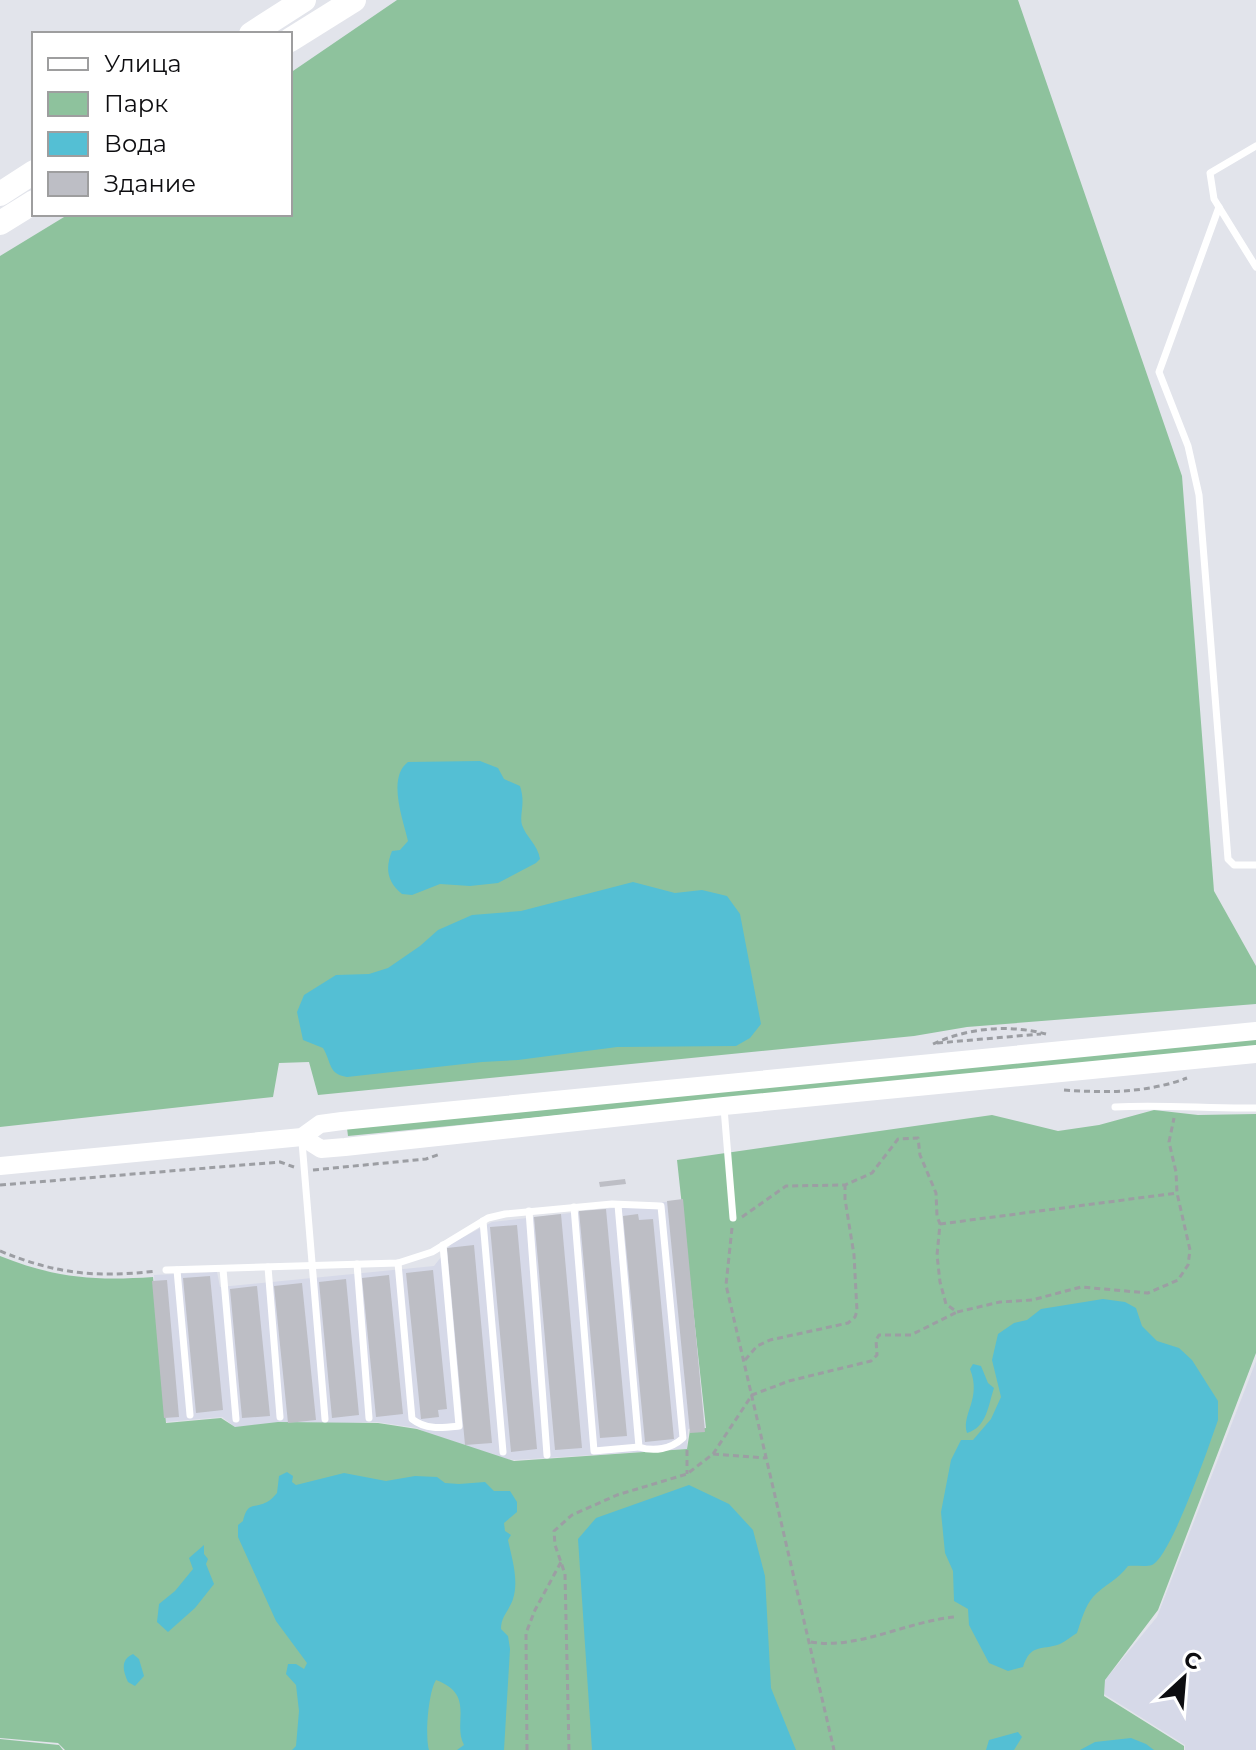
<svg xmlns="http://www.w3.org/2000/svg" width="1256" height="1750" font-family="Montserrat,sans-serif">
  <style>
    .built { fill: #d6d9e8 }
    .green { fill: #8ec29d }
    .water { fill: #54bfd4 }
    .building { fill: #bdbec5 }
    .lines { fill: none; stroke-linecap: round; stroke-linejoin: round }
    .path { stroke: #9c9ea3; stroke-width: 3; stroke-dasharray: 6 4; stroke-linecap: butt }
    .lane { stroke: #fff; stroke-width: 7 }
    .secondary { stroke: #fff; stroke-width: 18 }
    .highway { stroke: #fff; stroke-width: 24 }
  </style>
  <rect width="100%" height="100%" fill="#e2e4eb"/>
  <g class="built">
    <path d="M682,1200L705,1428L688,1429L687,1449L514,1460L467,1453L417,1428L377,1422L235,1427L222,1417L166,1422L154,1275L217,1272L220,1287L434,1266L452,1243L492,1222Z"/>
    <path d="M1256,1361V1750H1185V1745L1104,1694L1105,1680L1157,1617Z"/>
  </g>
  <g class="green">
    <path d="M397,0H1018L1182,476L1214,891L1256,966V1004L967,1027L914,1036L318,1095L309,1062L279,1063L273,1097L0,1127V256L69,214H290V73Z"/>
    <path d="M1256,1039V1047L348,1136L347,1128Z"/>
    <path d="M1154,1110L1198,1115L1256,1114V1353L1158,1610L1105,1680L1104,1696L1184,1746V1750H65L58,1743L0,1738V1256C55,1278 95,1281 153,1277L166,1423L221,1418L235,1427L278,1422L378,1423L417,1429L514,1461L687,1449L690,1430L706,1428L677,1160L992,1115L1058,1131L1099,1125Z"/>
    <path d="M0,1739L59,1745L63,1750H0Z"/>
  </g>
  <g class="water">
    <path d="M480,761L498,768L504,779L520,786C526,804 519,814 522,825C526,837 538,845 540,859L536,863L498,883L470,886L440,884L412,895L402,894C387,882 385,868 392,851L400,850L408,841C403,819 387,778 408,762Z"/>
    <path d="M633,882L675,893L702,890L727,896L740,914L761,1024L750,1038L736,1046L617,1047L518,1060L482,1062L347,1077C328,1074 332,1063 323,1048L303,1040L297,1012L304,995L336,975L369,974L388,968L420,946L438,930L472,915L521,911Z"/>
    <path d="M1103,1299L1125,1302L1136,1308L1142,1326L1157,1341L1179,1348L1192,1360L1218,1401V1420C1210,1443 1171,1557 1152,1565C1146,1567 1135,1565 1128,1566C1118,1580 1104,1585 1093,1597C1085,1606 1081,1621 1077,1633C1072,1636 1066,1641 1060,1644C1040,1651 1031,1643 1023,1667L1008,1671L989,1663L969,1625L968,1609L954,1601L953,1571L945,1553L941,1512L951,1460L961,1440H973L991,1419L1001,1397L992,1360L998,1334L1014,1323L1027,1320L1041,1309Z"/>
    <path d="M973,1364L981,1366L988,1383L994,1388C988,1406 987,1427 967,1433C961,1414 982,1399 970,1369Z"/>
    <path d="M287,1472L293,1476L292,1482L296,1485L344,1473L386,1481L415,1476L437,1477L445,1483L459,1484L485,1482L494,1491H510L517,1502V1512L504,1523L505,1531L511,1535L508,1540C512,1559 519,1580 513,1599C509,1611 501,1616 501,1629L508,1636L510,1649L504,1750H457L464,1745C452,1722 476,1695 436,1680C428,1693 425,1737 429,1750H292L296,1746L299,1711L296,1685L286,1674L288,1664H296L304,1669L307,1663L276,1621L238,1537V1525L243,1521C248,1501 253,1509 267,1502C271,1500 274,1496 277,1493L279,1476Z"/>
    <path d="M689,1485L729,1504L753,1530L765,1576L771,1688L796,1750H592L578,1539L596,1518Z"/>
    <path d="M204,1545V1554L208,1559L206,1564L214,1584L195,1608L168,1632L157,1622L159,1604L175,1591L193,1569L189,1558Z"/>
    <path d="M133,1654L139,1659L144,1676L135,1686L128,1682C123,1671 120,1660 133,1654Z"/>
    <path d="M1018,1732L1022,1737L1014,1750H986L989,1740Z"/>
    <path d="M1131,1738L1146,1744L1154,1750H1080L1095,1742Z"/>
  </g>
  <g class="building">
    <path d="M625,1179L626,1184L600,1187L599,1182Z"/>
    <path d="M683,1199L705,1432L690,1433L667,1201Z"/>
    <path d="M606,1209L627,1436L600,1438L579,1211Z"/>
    <path d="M561,1214L582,1448L555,1450L534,1217Z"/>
    <path d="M638,1214L639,1220L653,1219L674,1439L645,1442L623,1216Z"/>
    <path d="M517,1225L537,1449L511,1452L490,1227Z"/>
    <path d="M474,1245L492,1443L465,1445L447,1248Z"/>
    <path d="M433,1270L447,1409L438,1410L439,1417L421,1419L406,1273Z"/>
    <path d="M389,1275L403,1414L376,1417L362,1278Z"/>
    <path d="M210,1276L223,1410L196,1413L183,1278Z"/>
    <path d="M346,1279L359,1415L332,1418L319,1282Z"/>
    <path d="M167,1280L179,1417L164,1418L152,1281Z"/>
    <path d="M302,1283L316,1420L288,1423L274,1286Z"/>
    <path d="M257,1286L270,1416L242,1418L230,1289Z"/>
  </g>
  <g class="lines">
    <g class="path">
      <path d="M937,1043L1041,1034"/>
      <path d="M933,1044C968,1028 1008,1024 1046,1034"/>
      <path d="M1064,1090C1106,1093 1147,1093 1187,1078"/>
      <path d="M313,1170L426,1159L440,1154"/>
      <path d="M0,1185L280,1162L294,1167"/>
      <path d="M742,1217L786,1186L845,1185L872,1173L898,1139L918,1138L920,1155L936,1193L937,1216L940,1224L937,1255L940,1282L946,1304L957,1312L1000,1302L1032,1300L1081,1287L1148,1293L1178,1280L1188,1265L1190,1250L1177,1193L1176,1172L1169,1142L1174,1118"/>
      <path d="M940,1224L1177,1193"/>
      <path d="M732,1228L726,1285L834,1750"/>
      <path d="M0,1251C56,1274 97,1278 156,1271"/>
      <path d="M745,1360L757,1346L770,1340L848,1323L855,1317L857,1311L854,1255L845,1199V1185"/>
      <path d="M687,1450V1474"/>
      <path d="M713,1454L765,1458"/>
      <path d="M811,1642C857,1650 908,1621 955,1617"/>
      <path d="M527,1750L526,1633L535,1610L561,1562"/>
      <path d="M569,1750L565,1574L555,1545L554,1531L572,1515L617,1495L687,1474L713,1454L752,1395L789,1381L871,1361L877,1355L876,1340L879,1335H911L957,1312"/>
    </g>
    <g class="lane">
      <path d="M1256,146L1210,173L1214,199L1256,267"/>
      <path d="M1219,207L1159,372L1188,446L1199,495L1228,859L1234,865H1256"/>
      <path d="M1115,1107C1162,1104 1209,1109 1256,1108"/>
      <path d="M724,1108L733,1218"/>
      <path d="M302,1142L325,1419"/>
      <path d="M574,1207L594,1451L639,1447"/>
      <path d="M529,1211L547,1455"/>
      <path d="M483,1221L503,1452"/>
      <path d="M398,1263L412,1419C426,1430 441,1428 459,1426L443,1245"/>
      <path d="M357,1264L369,1418"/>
      <path d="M268,1267L280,1417"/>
      <path d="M223,1269L236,1419"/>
      <path d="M166,1270L398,1263L432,1252L488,1218L505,1214L612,1204L661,1206L683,1438C671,1449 654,1452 639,1447L618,1205"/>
      <path d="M177,1270L190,1415"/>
    </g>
    <g class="secondary">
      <path d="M302,1137L321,1149L345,1147L724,1106L1256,1054"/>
      <path d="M0,1166L302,1137L320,1124L342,1121L1256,1031"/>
    </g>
    <g class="highway">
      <path d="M251,34L304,0"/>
      <path d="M290,40L354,0"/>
      <path d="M0,194L34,172"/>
      <path d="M0,223L34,202"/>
    </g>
  </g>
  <rect x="32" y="32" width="260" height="184" fill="#ffffff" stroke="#9e9e9f" stroke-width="2"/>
  <rect x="48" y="58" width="40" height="12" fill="#ffffff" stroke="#9e9e9f" stroke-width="2"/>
  <text x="104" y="72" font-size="24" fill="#0d0d10">Улица</text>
  <rect x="48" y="92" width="40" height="24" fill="#8ec29d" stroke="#9e9e9f" stroke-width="2"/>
  <text x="104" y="112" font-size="24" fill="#0d0d10">Парк</text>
  <rect x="48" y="132" width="40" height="24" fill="#54bfd4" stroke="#9e9e9f" stroke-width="2"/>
  <text x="104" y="152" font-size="24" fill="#0d0d10">Вода</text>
  <rect x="48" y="172" width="40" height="24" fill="#bdbec5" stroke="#9e9e9f" stroke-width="2"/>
  <text x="104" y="192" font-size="24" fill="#0d0d10">Здание</text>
  <g transform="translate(1184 1678) rotate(26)" stroke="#ffffff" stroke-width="6" paint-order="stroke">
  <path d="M0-6L14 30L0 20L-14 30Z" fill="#0d0d10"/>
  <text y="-12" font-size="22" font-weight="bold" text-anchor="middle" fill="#0d0d10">С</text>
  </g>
</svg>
